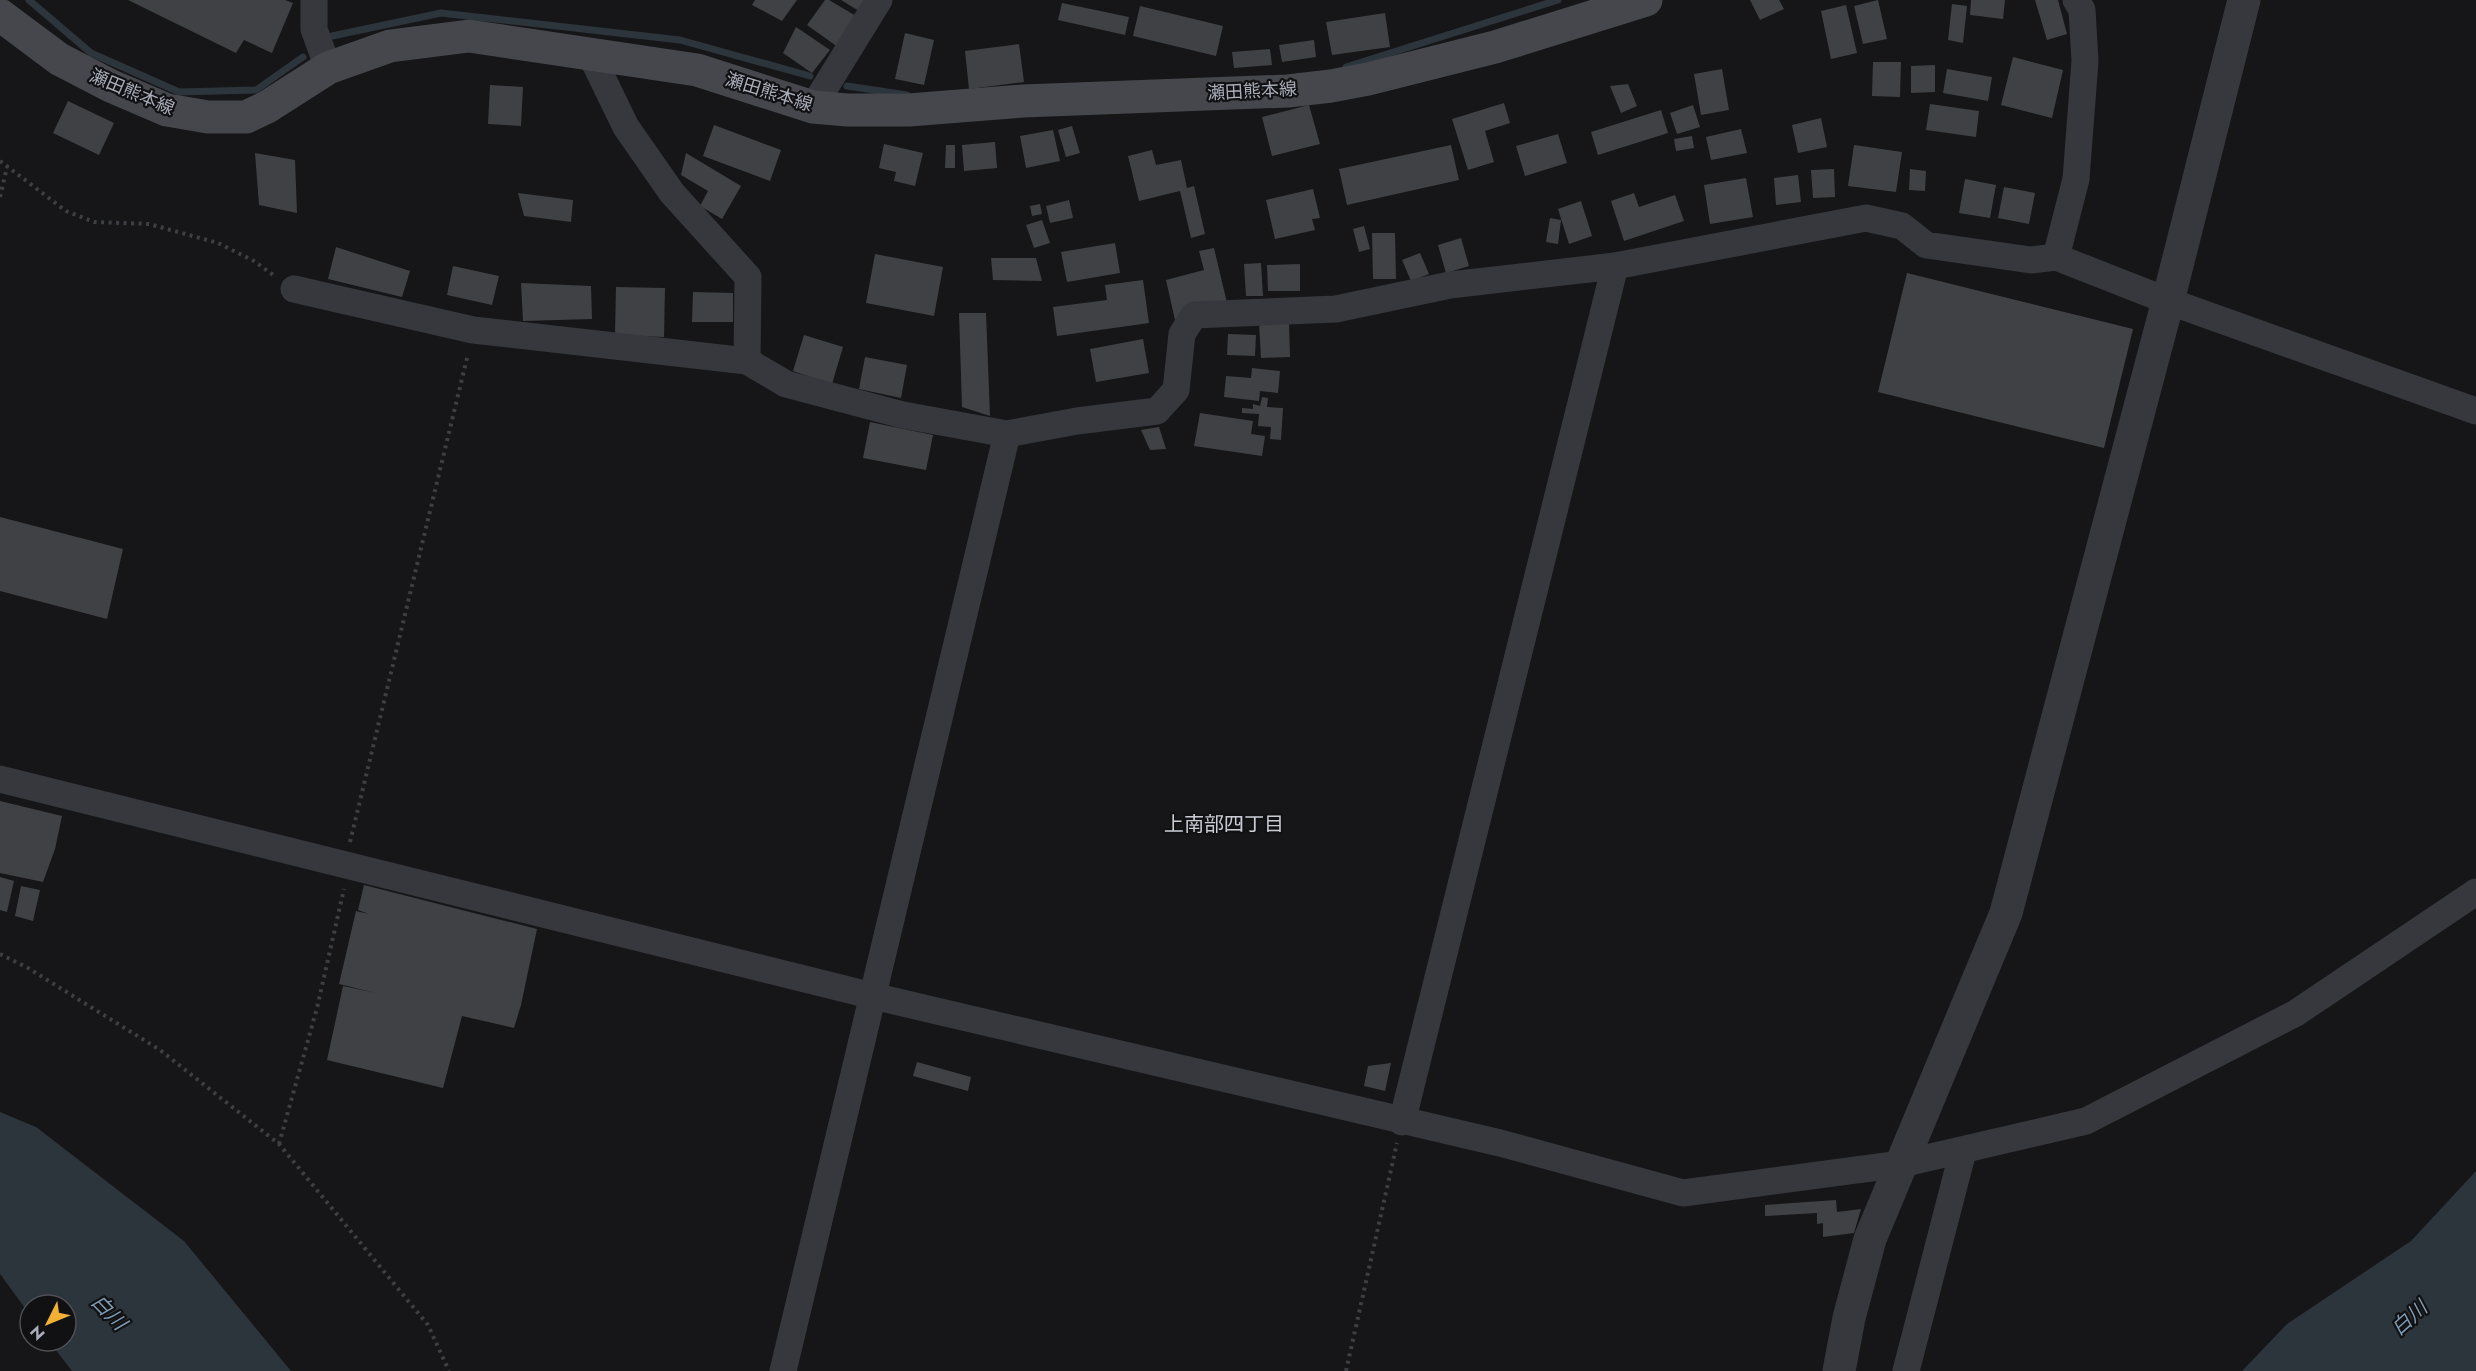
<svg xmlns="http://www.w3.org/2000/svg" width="2476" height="1371" font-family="Jost,'Noto Sans JP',sans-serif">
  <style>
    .water { fill: #2c353c }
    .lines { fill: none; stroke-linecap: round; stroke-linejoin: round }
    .stream { stroke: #2c353c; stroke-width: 7 }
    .building { fill: #404145 }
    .path { stroke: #3d3f44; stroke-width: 4; stroke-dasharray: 3 4.5; stroke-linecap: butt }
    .minor { stroke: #37383d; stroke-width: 27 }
    .tertiary { stroke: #37383d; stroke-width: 33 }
    .secondary { stroke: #45474d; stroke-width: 33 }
    .labels { text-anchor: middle; stroke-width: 4.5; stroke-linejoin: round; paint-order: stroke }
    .street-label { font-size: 18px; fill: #a8adb8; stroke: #111113 }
    .neighbourhood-label { font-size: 20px; fill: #c9ccd4; stroke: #111113 }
    .water-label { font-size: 20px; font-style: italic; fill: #7f9bb3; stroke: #111113 }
  </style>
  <rect width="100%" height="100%" fill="#161618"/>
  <g class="water">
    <path d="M0,1112L36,1127L184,1241L291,1371H72L49,1341H66V1305H30V1315L0,1274Z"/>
    <path d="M2476,1171V1371H2242L2287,1324L2411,1241Z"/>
  </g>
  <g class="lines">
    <g class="stream">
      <path d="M29,0L91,53L179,92L256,90L303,57"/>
      <path d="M332,36L441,13L680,40L810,76"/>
      <path d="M1346,67L1558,0"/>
      <path d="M847,86L907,95"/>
    </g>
  </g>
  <g class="building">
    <path d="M128,0H285L293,3L272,53L244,40L236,53Z"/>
    <path d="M755,0H797L782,21L752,5Z"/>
    <path d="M825,0H829L861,19L842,50L807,25Z"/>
    <path d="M841,0H872L864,14Z"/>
    <path d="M1750,0H1779L1784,9L1760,20Z"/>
    <path d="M1878,0L1887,39L1863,44L1854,6Z"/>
    <path d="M1971,0H2005L2003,19L1970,15Z"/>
    <path d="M2035,0H2058L2067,34L2047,40Z"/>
    <path d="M1062,3L1129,17L1125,35L1058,20Z"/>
    <path d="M1952,4L1967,6L1963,43L1948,40Z"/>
    <path d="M1846,5L1857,53L1831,59L1821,11Z"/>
    <path d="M1140,6L1223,26L1216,56L1133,36Z"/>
    <path d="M1385,13L1390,47L1332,55L1326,22Z"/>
    <path d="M796,27L830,50L812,73L783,53Z"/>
    <path d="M905,33L934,40L924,85L895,79Z"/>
    <path d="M1314,40L1316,57L1282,62L1279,45Z"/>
    <path d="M1019,44L1024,82L969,89L965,51Z"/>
    <path d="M1270,49L1272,65L1234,68L1232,52Z"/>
    <path d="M2013,57L2063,70L2052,118L2001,105Z"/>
    <path d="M1873,62H1901L1900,97L1872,96Z"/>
    <path d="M1935,65V92L1911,93V66Z"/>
    <path d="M1722,69L1729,110L1701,115L1694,74Z"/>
    <path d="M1947,69L1992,77L1988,101L1943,93Z"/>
    <path d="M1628,84L1637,106L1621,113L1610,86Z"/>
    <path d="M490,85L523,87L521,126L488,124Z"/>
    <path d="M68,101L114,123L99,155L53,133Z"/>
    <path d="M1504,103L1510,123L1485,131L1494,162L1468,170L1452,119Z"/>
    <path d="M1930,104L1979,111L1976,137L1926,130Z"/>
    <path d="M1309,105L1320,144L1272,156L1262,117Z"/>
    <path d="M1693,105L1700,127L1677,134L1670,113Z"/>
    <path d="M1661,110L1668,133L1598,155L1591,132Z"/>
    <path d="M1821,118L1827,147L1798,153L1792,125Z"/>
    <path d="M714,125L781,150L770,181L703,156Z"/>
    <path d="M1072,126L1080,153L1066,157L1058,130Z"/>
    <path d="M1741,129L1747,153L1711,160L1706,137Z"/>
    <path d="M1053,130L1060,161L1026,168L1020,136Z"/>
    <path d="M1558,134L1567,163L1525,176L1516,146Z"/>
    <path d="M1692,136L1694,148L1676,151L1674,139Z"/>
    <path d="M995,142L997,168L964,171L962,145Z"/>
    <path d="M884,144L923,153L915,186L894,181L896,172L879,168Z"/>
    <path d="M946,145H955V168H945Z"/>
    <path d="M1451,145L1459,180L1347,205L1339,169Z"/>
    <path d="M1854,145L1902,152L1896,192L1848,186Z"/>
    <path d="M1152,150L1156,165L1181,160L1187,188L1194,186L1205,234L1191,238L1180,191L1139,201L1128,156Z"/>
    <path d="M255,153L295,160L297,213L259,205Z"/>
    <path d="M686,153L741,186L722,219L700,206L708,191L681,175Z"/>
    <path d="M1834,169L1835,197L1813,198L1811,170Z"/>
    <path d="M1910,169L1926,171L1925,191L1909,190Z"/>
    <path d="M1798,175L1801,202L1776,205L1774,178Z"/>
    <path d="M1746,178L1753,217L1710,224L1704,185Z"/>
    <path d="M1965,179L1996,185L1990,218L1959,213Z"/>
    <path d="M2004,187L2035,193L2029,224L1998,218Z"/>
    <path d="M1313,189L1320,218L1312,219L1315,230L1275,239L1266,200Z"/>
    <path d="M518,193L573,200L571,222L524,216Z"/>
    <path d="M1634,193L1639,207L1675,195L1684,221L1624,241L1611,201Z"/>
    <path d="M1069,200L1073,218L1050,223L1046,206Z"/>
    <path d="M1581,201L1592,236L1569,244L1558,209Z"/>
    <path d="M1040,204L1042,214L1032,216L1030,206Z"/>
    <path d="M1550,218L1561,220L1558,244L1546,242Z"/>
    <path d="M1042,220L1050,243L1034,248L1026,225Z"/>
    <path d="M1364,226L1370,249L1359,252L1353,229Z"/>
    <path d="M1372,233H1395L1396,279H1373Z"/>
    <path d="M1461,238L1469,266L1446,273L1438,245Z"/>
    <path d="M1115,243L1120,273L1067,282L1061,252Z"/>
    <path d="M336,247L410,271L402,297L328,279Z"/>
    <path d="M1214,248L1228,307L1175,320L1166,280L1204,270L1199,251Z"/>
    <path d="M1420,253L1429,274L1411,281L1402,260Z"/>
    <path d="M875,254L943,267L934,316L866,303Z"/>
    <path d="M991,258H1036L1042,281L993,280Z"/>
    <path d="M1261,263L1263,296H1246L1244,264Z"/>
    <path d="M1300,264V291H1268L1267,265Z"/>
    <path d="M453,266L499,276L492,305L447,295Z"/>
    <path d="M1907,273L2133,329L2104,448L1878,392Z"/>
    <path d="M1143,280L1149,323L1057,336L1053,307L1107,300L1105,285Z"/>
    <path d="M521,283L591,286L592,319L523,321Z"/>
    <path d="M616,287L665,288L664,337L615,335Z"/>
    <path d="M693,292L733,293V322H692Z"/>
    <path d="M959,313H986L990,416L962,407Z"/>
    <path d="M1289,322L1290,357L1261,358L1259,323Z"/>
    <path d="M1228,334L1256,335L1255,356L1227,355Z"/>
    <path d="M804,335L843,347L832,384L793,371Z"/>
    <path d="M1143,339L1149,373L1096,382L1090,349Z"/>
    <path d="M865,357L907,365L901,398L859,389Z"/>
    <path d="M1252,368L1280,371L1278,393L1260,391L1259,401L1224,397L1226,376L1251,378Z"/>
    <path d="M1262,397L1268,398L1267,407L1283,408L1281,440L1270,439L1271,427L1258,426L1259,414L1242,413V408L1253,409V404L1260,406Z"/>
    <path d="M1200,413L1253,421L1251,434L1265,436L1262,456L1194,446Z"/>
    <path d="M870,422L933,435L926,470L863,458Z"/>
    <path d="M1159,427L1166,449L1150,450L1141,430Z"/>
    <path d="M0,517L123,549L107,619L0,591Z"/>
    <path d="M0,801L62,816L55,849L43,882L0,873Z"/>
    <path d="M0,877L14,881L7,912L0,910Z"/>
    <path d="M364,885L537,929L521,1005L514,1028L462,1016L443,1088L327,1060L343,986L376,993L339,984L356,911L369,914L358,910Z"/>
    <path d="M21,886L40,890L33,921L15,916Z"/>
    <path d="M917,1062L971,1077L968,1091L913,1076Z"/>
    <path d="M1391,1063L1385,1091L1364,1086L1368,1066Z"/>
    <path d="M1836,1200L1837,1212L1861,1209L1854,1233L1823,1237V1223L1817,1224V1213L1765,1216V1205Z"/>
  </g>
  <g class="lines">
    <g class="path">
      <path d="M0,161L66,211L94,222L149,224L218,243L254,261L276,277"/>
      <path d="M0,197L7,167"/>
      <path d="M350,842L468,354"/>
      <path d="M0,954L28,968L160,1050L279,1144L428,1325L449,1371"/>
      <path d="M279,1144L317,1008L344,889"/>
      <path d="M1346,1371L1397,1143"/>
    </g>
    <g class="minor">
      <path d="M314,0V29L328,68"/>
      <path d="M591,55L626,127L672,193L748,277L747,361"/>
      <path d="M813,107L879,0"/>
      <path d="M2056,257L2076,179L2085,61L2082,10L2076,0"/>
      <path d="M294,289L473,330L747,361L786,384L903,415L1007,434L1077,421L1157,411L1176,390L1182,334L1194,315L1336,309L1450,285L1615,266L1866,218L1902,226L1926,245L2031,260L2056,257L2168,301L2476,411"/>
      <path d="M0,779L873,996L1500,1143L1683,1193L1901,1164L2086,1121L2296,1013L2476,892"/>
      <path d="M1402,1122L1615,266"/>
      <path d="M783,1371L1007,434"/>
      <path d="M1906,1371L1963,1151"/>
    </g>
    <path class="tertiary" d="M1839,1371L1849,1318L1870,1239L2006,913L2168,301L2244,0"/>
    <path class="secondary" d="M0,15L59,59L111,86L167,110L208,117H246L267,107L328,68L390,46L469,36L697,70L813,107L847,110H909L1023,101L1288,91L1331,86L1368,79L1495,47L1646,0"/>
  </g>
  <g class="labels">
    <g class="street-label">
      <text transform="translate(1252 91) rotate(-3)" y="6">瀬田熊本線</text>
      <text transform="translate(132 92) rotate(23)" y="6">瀬田熊本線</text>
      <text transform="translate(769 92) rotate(17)" y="6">瀬田熊本線</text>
    </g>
    <g class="neighbourhood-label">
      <text x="1224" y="831">上南部四丁目</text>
    </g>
    <g class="water-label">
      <text transform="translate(109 1312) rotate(46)" y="7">白川</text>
      <text transform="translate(2409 1318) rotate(-42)" y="7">白川</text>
    </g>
  </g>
  <g transform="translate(48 1323) rotate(227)"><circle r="28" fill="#111113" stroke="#4d4f55" stroke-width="1.5"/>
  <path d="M0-4.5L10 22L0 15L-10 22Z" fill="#f2b134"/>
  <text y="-9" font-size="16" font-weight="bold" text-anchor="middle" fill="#a8adb8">N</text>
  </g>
</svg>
